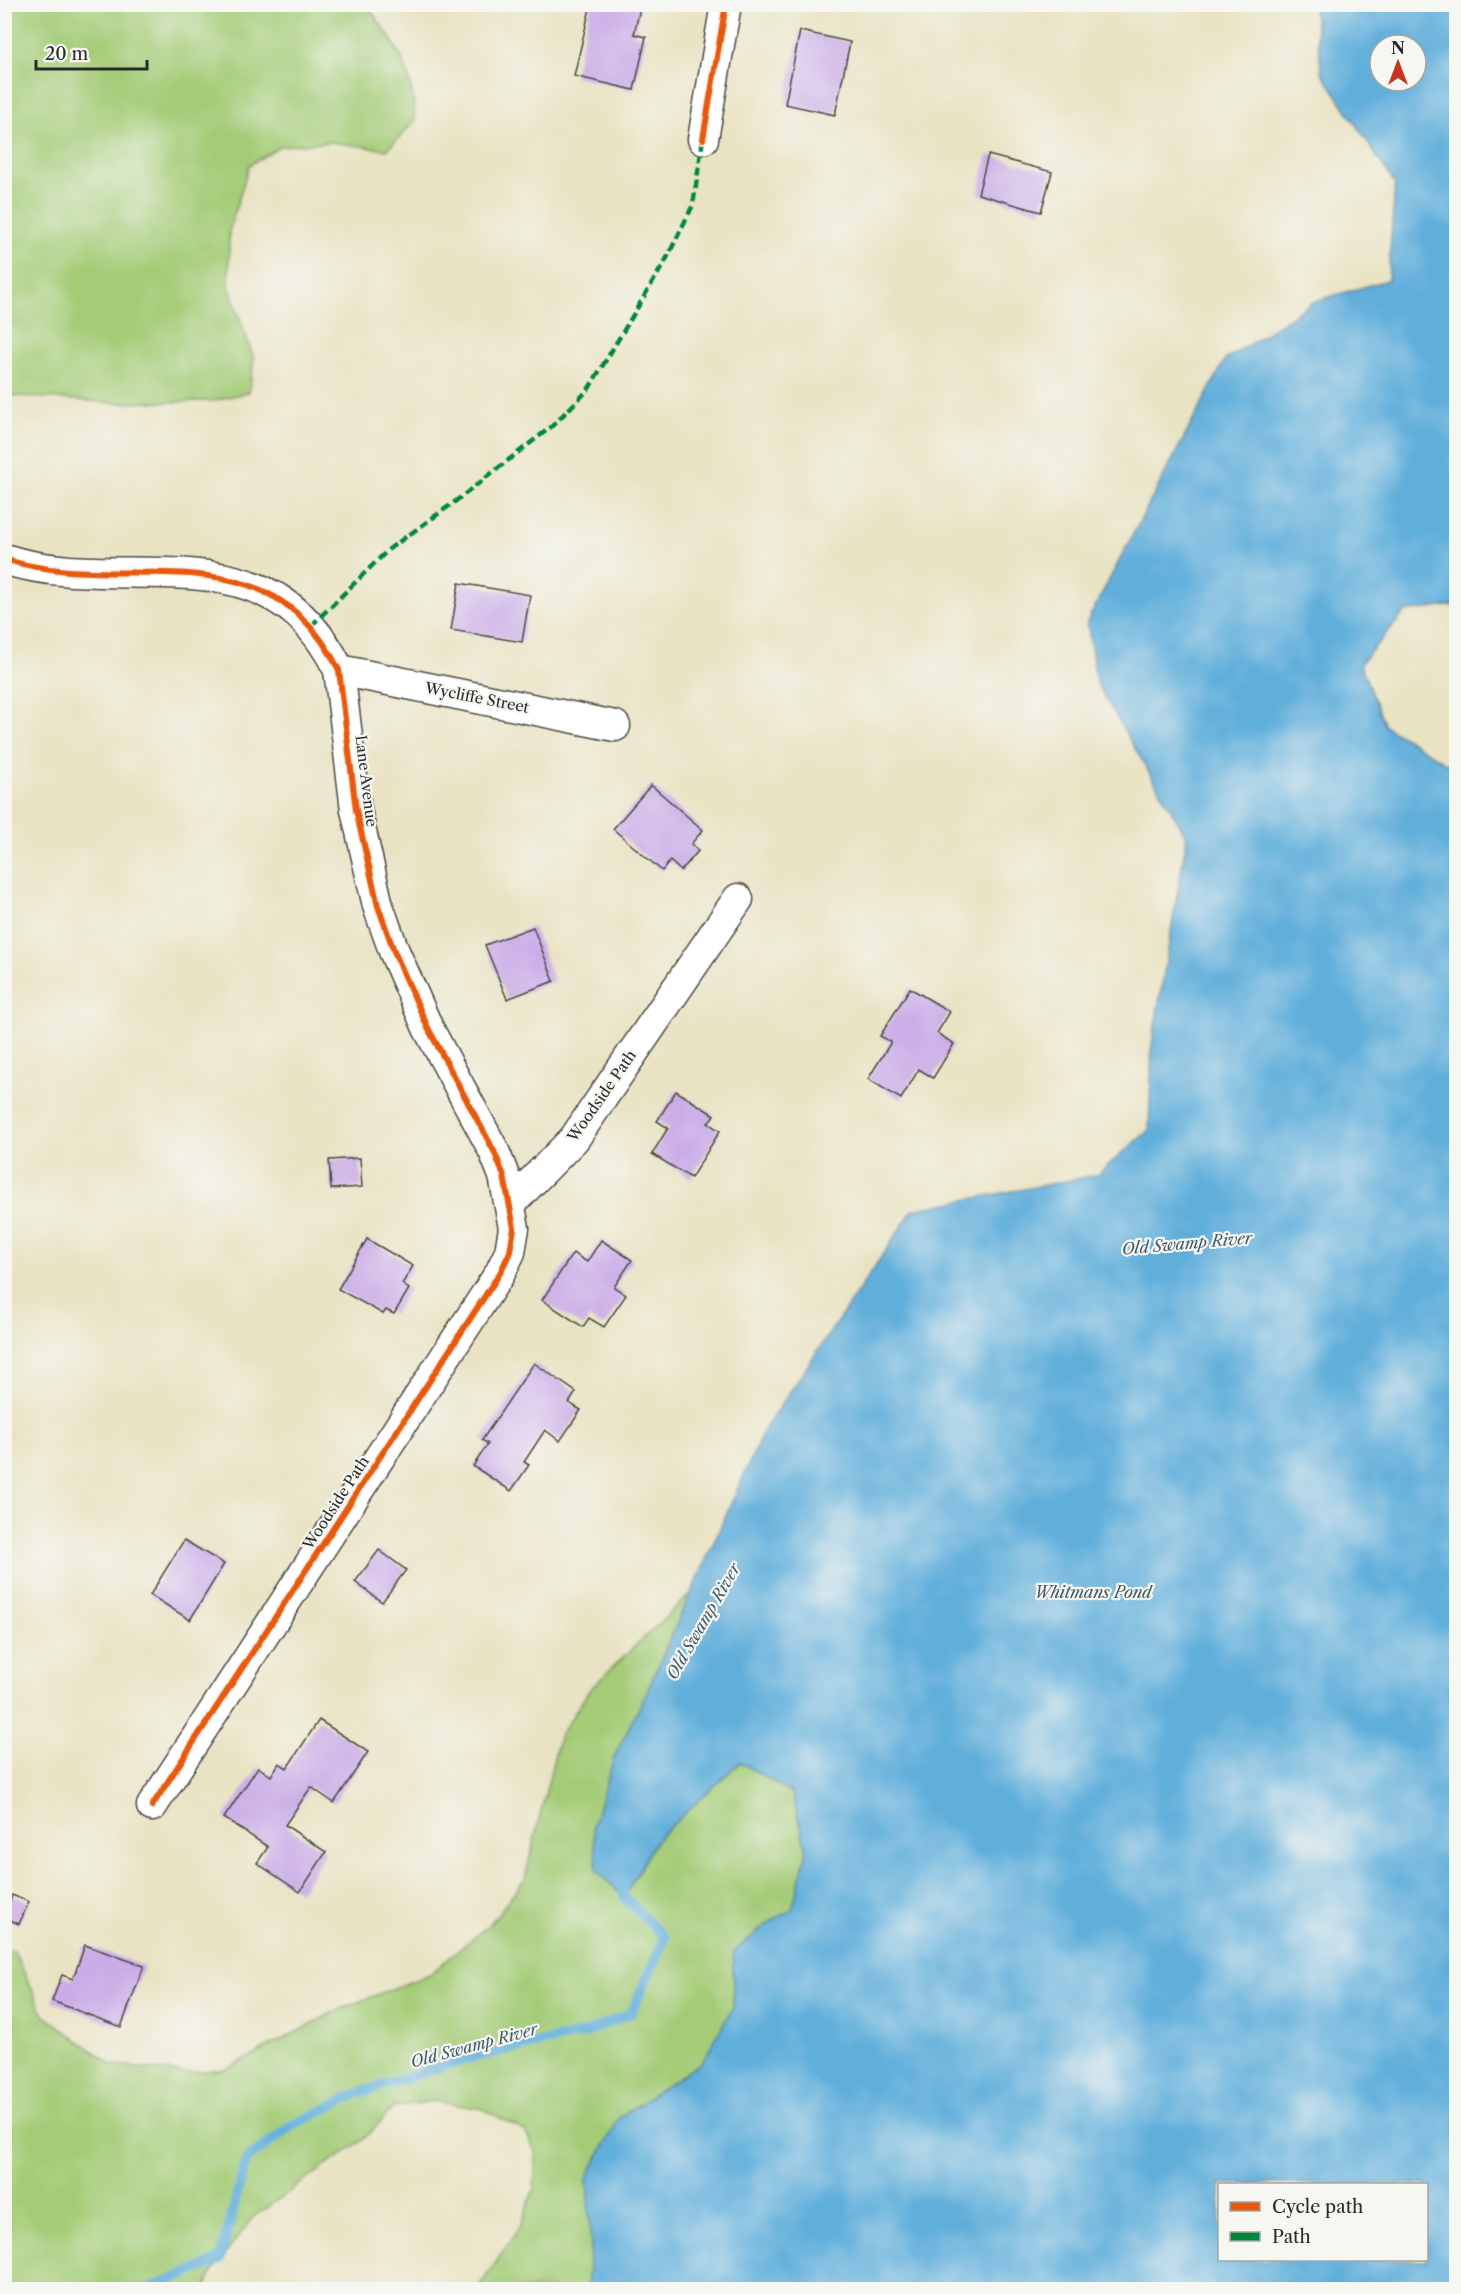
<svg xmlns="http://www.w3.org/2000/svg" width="1461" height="2294" font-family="'Libre Caslon Text',serif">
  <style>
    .green { fill: #a4cc77; stroke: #687c51; stroke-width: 1.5 }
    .water { fill: #61afdb; stroke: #466d83; stroke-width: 1.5; fill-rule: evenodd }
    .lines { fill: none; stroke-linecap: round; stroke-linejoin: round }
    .stream { stroke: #61afdb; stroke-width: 10 }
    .building { fill: #caace7 }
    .street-casing { stroke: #484742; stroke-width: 33 }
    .street { stroke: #fff; stroke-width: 30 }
    .quiet { stroke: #00873e; stroke-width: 4.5; stroke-dasharray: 9 4.5; stroke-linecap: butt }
    .cycleway-casing { stroke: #f6f6f2; stroke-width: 10 }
    .cycleway { stroke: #e8590c; stroke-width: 6 }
    .labels { text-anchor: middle; stroke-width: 4.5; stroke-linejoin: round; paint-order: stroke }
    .street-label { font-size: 15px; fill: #2b2b2b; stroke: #f6f6f2 }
    .water-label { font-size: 16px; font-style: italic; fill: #3e5969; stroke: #f6f6f2 }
  </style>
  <rect width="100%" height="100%" fill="#f6f6f2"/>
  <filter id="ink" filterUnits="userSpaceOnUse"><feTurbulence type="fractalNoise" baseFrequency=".0167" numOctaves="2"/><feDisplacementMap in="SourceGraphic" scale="12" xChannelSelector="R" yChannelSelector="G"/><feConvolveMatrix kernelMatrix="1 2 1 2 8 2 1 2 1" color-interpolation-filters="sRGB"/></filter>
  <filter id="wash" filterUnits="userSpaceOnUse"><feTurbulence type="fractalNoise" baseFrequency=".008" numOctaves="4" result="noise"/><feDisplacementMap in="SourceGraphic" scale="24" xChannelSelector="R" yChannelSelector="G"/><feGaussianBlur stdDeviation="1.35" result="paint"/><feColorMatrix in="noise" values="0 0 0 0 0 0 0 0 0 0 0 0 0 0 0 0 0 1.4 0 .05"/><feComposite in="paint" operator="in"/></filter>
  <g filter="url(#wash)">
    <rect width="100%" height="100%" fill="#e9e3c3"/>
    <g class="green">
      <path d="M4,5H366C398,45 413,68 415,121L387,150L332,142L281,146L249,165L229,231V286L254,359L249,392L213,401L117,403L5,395Z"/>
      <path d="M690,1594L645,1696L615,1755L597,1871L624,1897L655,1841L740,1762L792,1793L807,1851L792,1910L774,1919L733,1952V2007L703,2061L619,2118L587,2178L591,2244L587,2289H478L521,2225L534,2188L536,2153L525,2131L483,2109L433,2101L394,2107L364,2139L252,2218L211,2274L205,2289H5L4,1950L14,1951L44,2015L111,2064L182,2073L227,2069L338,2010L430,1974L490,1924L525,1879L559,1737L590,1689Z"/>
    </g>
    <path class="water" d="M1313,5H1456V605L1405,612L1360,664L1385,726L1447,764L1456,760V2289H587L591,2244L587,2178L619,2118L703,2061L733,2007V1952L774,1919L792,1910L807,1851L792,1793L740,1762L655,1841L624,1897L597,1871L593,1825L615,1755L645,1696L764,1430L913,1210L1097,1175L1149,1130L1152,1044L1187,837L1097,684L1087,622L1225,360L1315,301L1388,280L1395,184L1322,73ZM1380,45H1416V81H1380ZM1220,2184H1426V2260H1220Z"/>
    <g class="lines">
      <path class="stream" d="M146,2290L220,2260L246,2160L293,2125L356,2094L466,2059L585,2033L631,2013L665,1938L624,1897L622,1884"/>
    </g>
    <g id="blocks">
      <g class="building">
        <path d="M591,4H641L634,34L646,37L634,90L574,76Z"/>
        <path d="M800,31L850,42L835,115L785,104Z"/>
        <path d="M988,155L1052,172L1041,212L978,194Z"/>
        <path d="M459,583L530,595L522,642L451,630Z"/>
        <path d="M651,785L703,830L691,844L698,851L681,871L670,861L662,871L613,829Z"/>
        <path d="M533,927L554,981L507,999L485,945Z"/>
        <path d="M910,988L950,1012L937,1033L954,1044L933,1078L919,1069L901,1099L868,1079L891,1042L880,1036Z"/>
        <path d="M676,1091L714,1115L708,1123L720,1131L691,1178L652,1154L668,1128L657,1121Z"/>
        <path d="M360,1158L362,1187L331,1189L329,1160Z"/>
        <path d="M367,1239L413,1266L402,1284L409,1289L394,1314L386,1310L383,1314L338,1289Z"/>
        <path d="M601,1240L632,1260L614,1287L626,1295L604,1327L589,1318L583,1327L542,1300L573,1253L587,1262Z"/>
        <path d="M534,1363L576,1392L569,1403L581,1410L560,1441L545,1430L524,1462L529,1465L511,1491L473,1466L488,1444L482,1440Z"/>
        <path d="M184,1540L224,1564L190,1620L150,1595Z"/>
        <path d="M379,1550L406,1570L382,1602L355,1582Z"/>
        <path d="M319,1720L368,1752L334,1803L311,1787L285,1825L326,1852L300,1892L257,1863L268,1847L224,1818L258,1767L271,1776L279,1763L287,1768Z"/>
        <path d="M12,1895L29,1902L19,1924L5,1918Z"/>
        <path d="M85,1945L144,1966L121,2027L52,2001L62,1975L73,1979Z"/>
      </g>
    </g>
  </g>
  <g filter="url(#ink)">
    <use href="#blocks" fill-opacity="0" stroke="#484742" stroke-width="1.5"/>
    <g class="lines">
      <g class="street-casing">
        <g id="street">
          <path d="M703,139L726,4"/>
          <path d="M4,559C124,598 267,523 339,670L356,810L378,906L394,951L428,1028L494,1151L504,1176L514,1228L510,1252L500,1273L152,1806"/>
          <path d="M339,670L615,726"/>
          <path d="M511,1203L574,1139L738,899"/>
        </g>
      </g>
      <use href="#street" class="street"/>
      <path class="quiet" d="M311,626L389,549L452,504L551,427L588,390L666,260L693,205L703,139"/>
      <g class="cycleway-casing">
        <g id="cycleway">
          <path d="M703,139L726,4"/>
          <path d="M4,559C124,598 267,523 339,670L356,810L378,906L394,951L428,1028L494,1151L504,1176L514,1228L510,1252L500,1273L152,1806"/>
        </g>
      </g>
      <use href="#cycleway" class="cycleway"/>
    </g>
  </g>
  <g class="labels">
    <g class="street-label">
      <text transform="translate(477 698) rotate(11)" y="5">Wycliffe Street</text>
      <text transform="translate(366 781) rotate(83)" y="5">Lane Avenue</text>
      <text transform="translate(602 1096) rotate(-55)" y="5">Woodside Path</text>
      <text transform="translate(336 1503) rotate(-57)" y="5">Woodside Path</text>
    </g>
    <g class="water-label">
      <text transform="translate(1187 1243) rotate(-5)" y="6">Old Swamp River</text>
      <text x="1093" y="1598">Whitmans Pond</text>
      <text transform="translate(703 1621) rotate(-60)" y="6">Old Swamp River</text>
      <text transform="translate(474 2045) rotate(-15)" y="6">Old Swamp River</text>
    </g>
  </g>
  <rect width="1461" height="2294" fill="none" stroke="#f6f6f2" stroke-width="24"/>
  <rect x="1218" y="2183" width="210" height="78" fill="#f6f6f2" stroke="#a5a5a2" stroke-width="1.5"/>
  <rect x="1230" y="2202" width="30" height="9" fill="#e8590c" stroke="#a5a5a2" stroke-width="1.5"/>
  <text x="1272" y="2213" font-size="18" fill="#2b2b2b">Cycle path</text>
  <rect x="1230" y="2232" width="30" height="9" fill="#00873e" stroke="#a5a5a2" stroke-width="1.5"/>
  <text x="1272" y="2243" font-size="18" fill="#2b2b2b">Path</text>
  <g transform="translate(1398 63)"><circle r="28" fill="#f6f6f2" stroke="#a5a5a2" stroke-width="1.5"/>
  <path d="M0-4.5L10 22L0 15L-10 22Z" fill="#c8321e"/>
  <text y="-9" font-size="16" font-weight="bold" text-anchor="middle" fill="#2b2b2b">N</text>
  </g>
  <path d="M36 60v9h111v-9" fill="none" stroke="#2b2b2b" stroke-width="3"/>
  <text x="45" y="60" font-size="18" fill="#2b2b2b" stroke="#f6f6f2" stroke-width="4.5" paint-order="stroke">20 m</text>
</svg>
